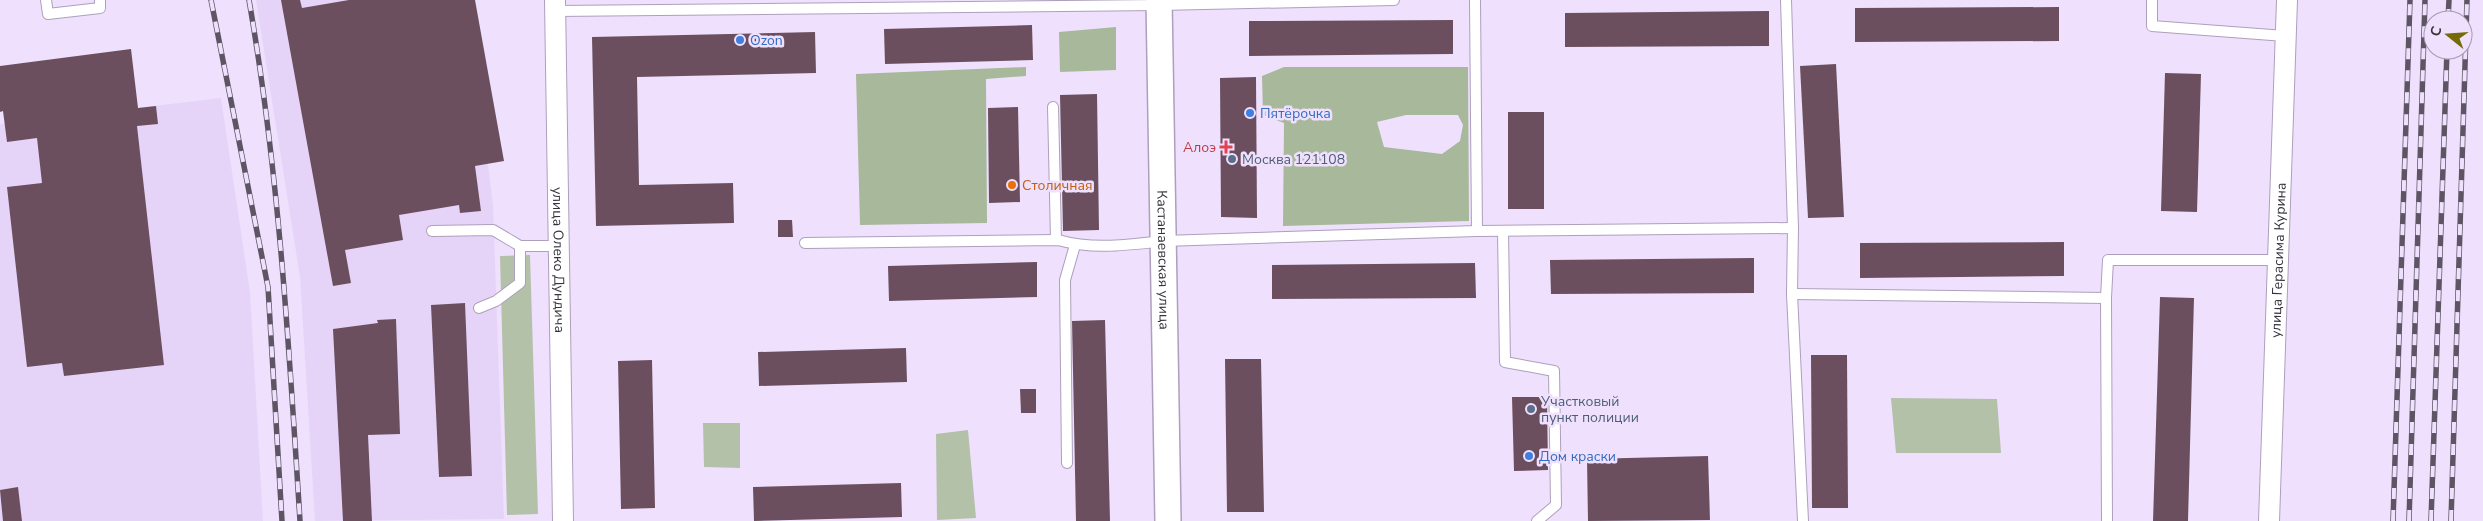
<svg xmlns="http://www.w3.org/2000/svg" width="2483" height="521" font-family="'Nunito Sans',sans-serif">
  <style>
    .built { fill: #e5d4f8 }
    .green { fill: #b3c1a9 }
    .forest { fill: #a7b89b; fill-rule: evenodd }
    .building { fill: #6b4f5f }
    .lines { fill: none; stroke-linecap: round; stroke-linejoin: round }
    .service-casing { stroke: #ada0bc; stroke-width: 12 }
    .minor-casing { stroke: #ada0bc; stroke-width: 22 }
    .tertiary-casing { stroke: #ada0bc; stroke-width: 28 }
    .service { stroke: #fff; stroke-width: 10 }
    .minor { stroke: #fff; stroke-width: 20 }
    .tertiary { stroke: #fff; stroke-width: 25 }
    .rail-casing { stroke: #5d5564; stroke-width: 5.5 }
    .rail { stroke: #efe1fe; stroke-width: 4; stroke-dasharray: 11; stroke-linecap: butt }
    .shop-dot { fill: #3f7fe0; stroke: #efe1fe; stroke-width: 2 }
    .health-dot { fill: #e0444e; stroke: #efe1fe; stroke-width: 2 }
    .service-dot { fill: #5c6f8a; stroke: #efe1fe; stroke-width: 2 }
    .food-dot { fill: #e8710a; stroke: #efe1fe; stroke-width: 2 }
    .labels { text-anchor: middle; stroke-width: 5; stroke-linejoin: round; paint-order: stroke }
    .shop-label { font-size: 14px; fill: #366cbe; stroke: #efe1fe; text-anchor: start }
    .health-label { font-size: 14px; fill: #be3a42; stroke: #efe1fe; text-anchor: end }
    .service-label { font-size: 14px; fill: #4e5e75; stroke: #efe1fe; text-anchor: start }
    .food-label { font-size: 14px; fill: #c56008; stroke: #efe1fe; text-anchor: start }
    .street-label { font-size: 14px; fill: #38323d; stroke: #efe1fe }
  </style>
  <rect width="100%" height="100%" fill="#efe1fe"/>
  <g class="built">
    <path d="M256,0H468L493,205L504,519L315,521L300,277Z"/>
    <path d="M221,98L250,292L263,521H0V124Z"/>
  </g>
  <g class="green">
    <path d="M530,255L538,514L507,515L500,256Z"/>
    <path d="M1891,398L1997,399L2001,453H1896Z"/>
    <path d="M703,423H740V468L704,467Z"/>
    <path d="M968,430L976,518L937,520L936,434Z"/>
  </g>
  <g class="forest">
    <path d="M1116,27V70L1060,72L1059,32Z"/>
    <path d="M1026,67V76L986,79L987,223L860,225L856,74Z"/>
    <path d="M1284,67H1468L1469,221L1283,226L1284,123L1263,115L1262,76ZM1406,115H1458L1463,125L1460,141L1442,154L1384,147L1377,122Z"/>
  </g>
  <g class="building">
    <path d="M281,0H300L302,8L349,0H475L504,161L475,166L481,211L460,213L459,205L399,215L403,240L345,250L351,283L333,286Z"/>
    <path d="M2059,7V41L1855,42V8Z"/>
    <path d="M1769,11V46L1565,47V13Z"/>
    <path d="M1453,20V54L1249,56V21Z"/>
    <path d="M1032,25L1033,60L885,64L884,29Z"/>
    <path d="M815,32L816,73L637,77L639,185L733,183L734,223L596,226L592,37Z"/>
    <path d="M131,49L138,108L156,106L158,124L137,126L164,365L64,376L62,363L27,367L7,187L42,183L37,138L7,142L3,111L0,112V66Z"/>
    <path d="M1836,64L1844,217L1808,218L1800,66Z"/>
    <path d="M2165,73L2201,74L2197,212L2161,211Z"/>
    <path d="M1256,77L1257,218L1221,217L1220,78Z"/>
    <path d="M1097,94L1099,230L1063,231L1060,95Z"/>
    <path d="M1018,107L1020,202L989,203L988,108Z"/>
    <rect x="1508" y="112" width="36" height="97"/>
    <path d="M778,220H792L793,237H778Z"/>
    <path d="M2064,242V276L1860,278V243Z"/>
    <path d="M1754,258V293L1551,294L1550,260Z"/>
    <path d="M1037,262V297L889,301L888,266Z"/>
    <path d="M1475,263L1476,298L1272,299V265Z"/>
    <path d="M2160,297L2194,298L2188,521H2153Z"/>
    <path d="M465,303L472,476L439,477L431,305Z"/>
    <path d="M396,319L400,434L368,435L372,521H343L333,329L378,323L377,320Z"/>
    <path d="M1105,320L1110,521H1076L1072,321Z"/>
    <path d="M906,348L907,382L759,386L758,352Z"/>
    <path d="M1811,355H1847L1848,508H1812Z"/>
    <path d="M1225,359H1261L1264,512H1227Z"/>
    <path d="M652,360L655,508L621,509L618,361Z"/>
    <path d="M1020,389H1036V413H1021Z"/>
    <path d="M1512,397H1547L1548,470L1514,471Z"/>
    <path d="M1708,456L1710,520L1588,521L1587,459Z"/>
    <path d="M901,483L902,517L754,521L753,487Z"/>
    <path d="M18,487L22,521H3L0,490Z"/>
  </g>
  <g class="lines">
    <g class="service-casing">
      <g id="service">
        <path d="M46,0L48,14L100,8V0"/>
        <path d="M1475,0L1477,231"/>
        <path d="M1786,0L1793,228L1792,294L1803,521"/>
        <path d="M2152,0V26L2285,36"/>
        <path d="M555,11L1159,5L1394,0"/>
        <path d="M1053,107L1056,240"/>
        <path d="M432,231L493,230L520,246H559"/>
        <path d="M1503,231L1505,362L1554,371L1556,505L1537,521"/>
        <path d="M805,243L1058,240C1093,250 1127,245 1163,241L1477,231L1793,228"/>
        <path d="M1792,294L2106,298L2108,260H2277"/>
        <path d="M2106,298L2107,521"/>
        <path d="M479,308L496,301L520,283V246"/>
        <path d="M1067,463L1065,280L1075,245"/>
      </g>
    </g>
    <g class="minor-casing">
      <g id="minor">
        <path id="s1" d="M555,0L563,521"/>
        <path id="s2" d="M2269,521L2287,0"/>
      </g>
    </g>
    <g class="tertiary-casing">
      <g id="tertiary">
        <path id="s3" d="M1159,0L1168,521"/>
      </g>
    </g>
    <use href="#service" class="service"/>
    <use href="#minor" class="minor"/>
    <use href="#tertiary" class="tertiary"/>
    <g class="rail-casing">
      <g id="rail">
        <path d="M211,0L268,287L282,521"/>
        <path d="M249,0C279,172 289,347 300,521"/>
        <path d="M2448,20L2449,0"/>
        <path d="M2393,521L2410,0"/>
        <path d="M2409,521L2425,0"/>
        <path d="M2431,521L2447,50"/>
        <path d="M2451,521L2467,0"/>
      </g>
    </g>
    <use href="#rail" class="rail"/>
  </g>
  <g class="shop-dot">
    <circle cx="740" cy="40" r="5"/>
    <circle cx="1250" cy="113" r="5"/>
    <circle cx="1529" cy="456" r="5"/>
  </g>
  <path class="health-dot" d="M1223.5 139.5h5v5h5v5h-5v5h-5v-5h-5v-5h5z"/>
  <g class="service-dot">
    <circle cx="1232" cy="159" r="5"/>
    <circle cx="1531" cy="409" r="5"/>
  </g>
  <circle class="food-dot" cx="1012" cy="185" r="5"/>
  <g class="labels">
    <g class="shop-label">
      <text x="750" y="45">Ozon</text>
      <text x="1260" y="118">Пятёрочка</text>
      <text x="1539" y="461">Дом краски</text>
    </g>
    <g class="health-label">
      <text x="1216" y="152">Алоэ</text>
    </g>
    <g class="service-label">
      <text x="1242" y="164">Москва 121108</text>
      <text x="1541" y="406">Участковый<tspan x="1541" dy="16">пункт полиции</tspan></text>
    </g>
    <g class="food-label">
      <text x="1022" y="190">Столичная</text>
    </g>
    <g class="street-label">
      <text dy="5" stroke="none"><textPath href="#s1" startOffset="260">улица Олеко Дундича</textPath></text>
      <text dy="5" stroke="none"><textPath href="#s2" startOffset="261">улица Герасима Курина</textPath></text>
      <text dy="5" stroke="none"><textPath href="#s3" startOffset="260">Кастанаевская улица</textPath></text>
    </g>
  </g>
  <g transform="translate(2448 35) rotate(287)"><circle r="24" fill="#efe1fe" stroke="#a69bb1"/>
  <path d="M0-4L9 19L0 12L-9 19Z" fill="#746b04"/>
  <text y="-8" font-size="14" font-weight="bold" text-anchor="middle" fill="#38323d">С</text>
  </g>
</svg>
